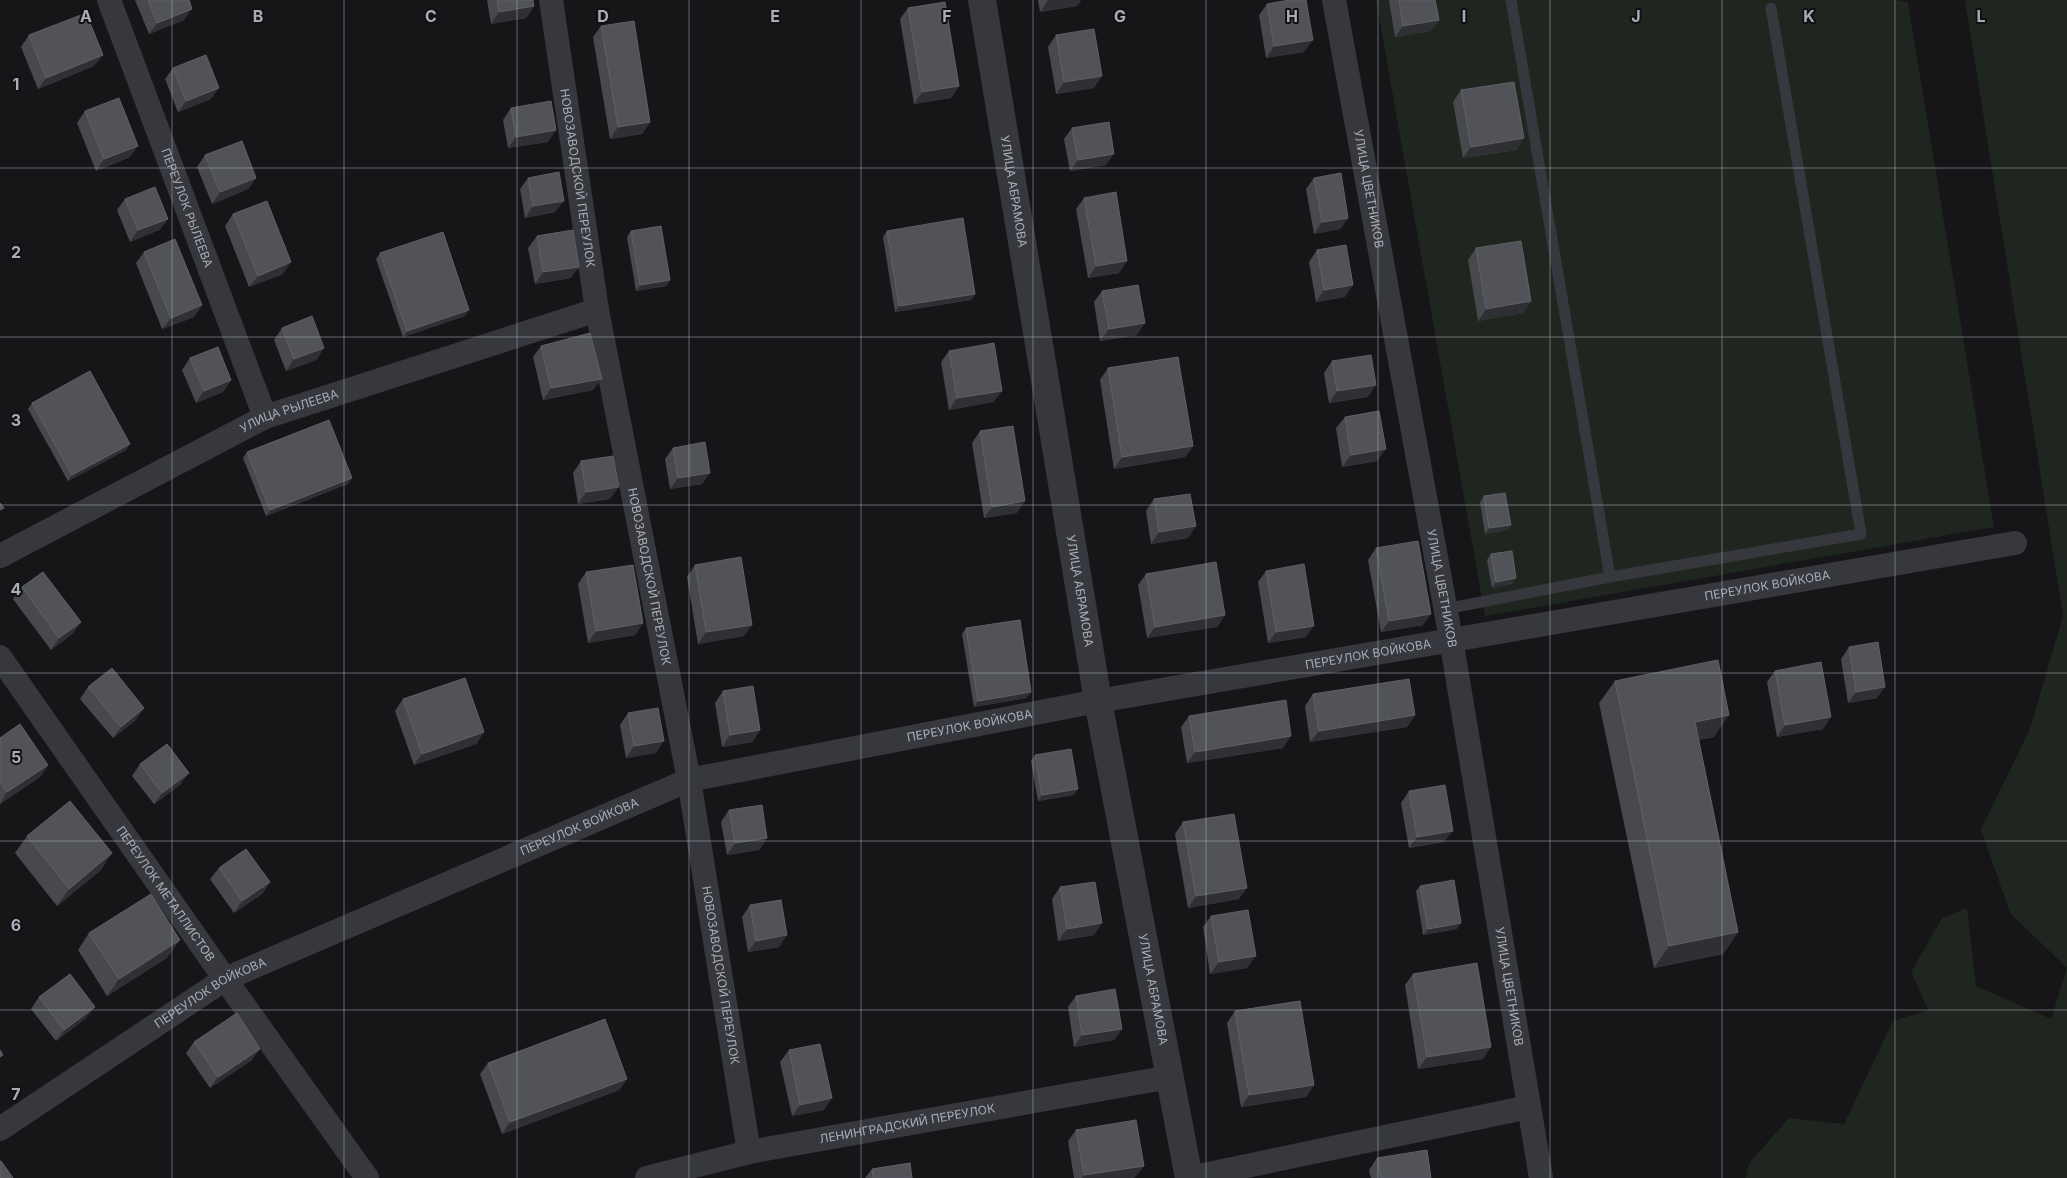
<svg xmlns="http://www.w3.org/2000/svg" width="2067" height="1178" font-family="Inter,sans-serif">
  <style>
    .green { fill: #1e261f }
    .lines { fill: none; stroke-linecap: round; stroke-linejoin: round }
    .service { stroke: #37383d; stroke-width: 11 }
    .minor { stroke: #37383d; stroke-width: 24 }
    .tertiary { stroke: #37383d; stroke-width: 28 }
    .wall { fill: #47494d }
    .shaded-wall { fill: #2f3033 }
    .building { fill: #525359; stroke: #5f6168 }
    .grid { fill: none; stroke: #a8adb8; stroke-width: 1; stroke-opacity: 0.55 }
    .labels { text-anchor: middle; stroke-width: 4; stroke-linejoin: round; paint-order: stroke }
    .street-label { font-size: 12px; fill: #a8adb8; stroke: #111113 }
    .grid-label { font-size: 16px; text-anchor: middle; font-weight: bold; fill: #a8adb8; stroke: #111113; stroke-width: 4; stroke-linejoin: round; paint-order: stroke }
  </style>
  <rect width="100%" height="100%" fill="#161618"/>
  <g class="green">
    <path d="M1376,0H1896L1908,2L1994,527L1485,616Z"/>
    <path d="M1965,0H2067V968L2010,913L1981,829L2030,729L2063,616Z"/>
    <path d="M1967,908L1976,986L2051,1019L2067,968V1178H1746L1749,1163L1789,1118L1844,1124L1893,1021L1928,1010L1911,972L1942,918Z"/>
  </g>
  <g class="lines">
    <g class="service">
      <path d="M1511,0L1610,577"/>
      <path d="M1445,609L1610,577L1861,534L1771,8"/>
    </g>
    <g class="minor">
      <path id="s1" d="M109,0L265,417"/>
      <path id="s2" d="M551,0L597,310L689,780L749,1152"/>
      <path id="s3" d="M1334,0L1451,639L1541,1178"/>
      <path id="s4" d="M0,556L265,417L597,310"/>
      <path id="s5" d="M0,657L225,979L367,1178"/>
      <path id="s6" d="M0,1129L225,979L689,780L1098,701L2015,543"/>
      <path id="s7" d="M647,1178L749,1152L1170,1077"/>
      <path d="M1189,1178L1529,1107"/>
    </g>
    <path class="tertiary" id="s8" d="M982,0L1098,701L1189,1178"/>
  </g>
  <g class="wall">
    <path d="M135,0H189L184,20L149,34Z"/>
    <path d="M487,0H533L534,6L526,18L491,24Z"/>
    <path d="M1038,0H1081L1077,6L1040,12Z"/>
    <path d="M1390,0H1435L1439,20L1430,31L1395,37L1389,1Z"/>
    <path d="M1267,4L1304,52L1266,58L1259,15Z"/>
    <path d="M908,8L959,86L951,98L914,104L900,19Z"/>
    <path d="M601,26L650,122L642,134L610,139L593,37Z"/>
    <path d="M29,35L94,66L38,89L21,47Z"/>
    <path d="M1056,35L1094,88L1056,94L1048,47Z"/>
    <path d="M173,68L211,99L178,112L165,79Z"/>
    <path d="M1461,90L1524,138L1516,150L1463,158L1453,102Z"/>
    <path d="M511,108L548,142L508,148L503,120Z"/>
    <path d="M85,111L130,157L96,171L77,123Z"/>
    <path d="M1072,128L1106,165L1070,171L1064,139Z"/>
    <path d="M205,155L256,178L248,189L212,204L197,167Z"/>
    <path d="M528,178L555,212L525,218L520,189Z"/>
    <path d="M1314,178L1348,218L1340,229L1314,234L1306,189Z"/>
    <path d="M1084,198L1119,273L1088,278L1076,209Z"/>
    <path d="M125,199L168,219L159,230L130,242L117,210Z"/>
    <path d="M233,214L283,274L249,287L225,226Z"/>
    <path d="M631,231L670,280L666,286L636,291L627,237Z"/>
    <path d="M887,231L975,294L971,300L895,312L883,237Z"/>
    <path d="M537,236L571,278L535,284L528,248Z"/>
    <path d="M1476,248L1531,301L1523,313L1478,321L1468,260Z"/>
    <path d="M1317,250L1345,297L1316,302L1309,262Z"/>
    <path d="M144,252L202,305L194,317L162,329L136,263Z"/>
    <path d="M380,253L465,316L403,337L376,259Z"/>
    <path d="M1102,291L1137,335L1100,341L1094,302Z"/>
    <path d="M282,328L324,348L316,360L286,371L274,340Z"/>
    <path d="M541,346L593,390L543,400L533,357Z"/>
    <path d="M949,351L1002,391L993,402L949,410L941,362Z"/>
    <path d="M190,358L231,380L223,392L196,403L182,370Z"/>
    <path d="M1332,361L1368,397L1329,403L1324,373Z"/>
    <path d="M1108,368L1193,446L1185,457L1114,469L1100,380Z"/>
    <path d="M32,403L126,450L68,481L28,409Z"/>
    <path d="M1345,417L1377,461L1342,467L1336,428Z"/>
    <path d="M980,431L1017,513L984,518L972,443Z"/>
    <path d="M673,448L702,484L670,489L665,459Z"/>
    <path d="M247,452L348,484L266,516L243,458Z"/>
    <path d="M581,461L610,499L578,504L573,473Z"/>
    <path d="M1484,496L1511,525L1507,530L1485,534L1480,502Z"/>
    <path d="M1154,499L1196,526L1188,538L1151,544L1146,511Z"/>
    <path d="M1376,548L1423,625L1381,632L1368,560Z"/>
    <path d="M1491,554L1516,578L1512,584L1492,588L1487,560Z"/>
    <path d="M695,565L744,636L698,644L687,577Z"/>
    <path d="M1266,571L1306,637L1268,643L1258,582Z"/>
    <path d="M586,572L643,623L635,635L588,643L578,584Z"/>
    <path d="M1146,574L1225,615L1217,627L1147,638L1138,585Z"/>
    <path d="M22,587L81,622L72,634L51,650L13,599Z"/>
    <path d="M966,628L1027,698L974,707L962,634Z"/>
    <path d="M1849,647L1877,698L1848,703L1841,659Z"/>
    <path d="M1775,671L1823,729L1777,737L1767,682Z"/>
    <path d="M1615,681L1714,737L1699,740L1738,932L1723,954L1654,968L1599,703Z"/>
    <path d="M88,687L136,720L113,738L80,699Z"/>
    <path d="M723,691L760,730L752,742L722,747L715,703Z"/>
    <path d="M1313,694L1415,715L1407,727L1310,742L1305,706Z"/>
    <path d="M403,699L484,732L476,744L414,765L395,711Z"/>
    <path d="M628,713L656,753L626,758L620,725Z"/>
    <path d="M1189,716L1283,748L1187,763L1181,727Z"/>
    <path d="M0,738L48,765L40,777L0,804Z"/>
    <path d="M1035,755L1074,795L1038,801L1031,761Z"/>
    <path d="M140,764L181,784L154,804L132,776Z"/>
    <path d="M1409,791L1444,842L1409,848L1401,803Z"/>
    <path d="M729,810L767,838L759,850L727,855L721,822Z"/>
    <path d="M1183,822L1239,899L1188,908L1175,834Z"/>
    <path d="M27,836L101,870L57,906L15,853Z"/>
    <path d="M219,868L270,882L262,894L234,913L210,879Z"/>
    <path d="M1420,886L1457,929L1423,935L1416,891Z"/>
    <path d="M1060,887L1094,935L1058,941L1052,899Z"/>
    <path d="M750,905L779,947L748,952L742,917Z"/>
    <path d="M1211,916L1247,968L1210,974L1203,927Z"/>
    <path d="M89,933L168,957L107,996L78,950Z"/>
    <path d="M1413,974L1483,1059L1418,1069L1405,985Z"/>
    <path d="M1076,996L1122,1029L1114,1040L1074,1047L1068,1007Z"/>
    <path d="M39,997L86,1018L56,1041L31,1009Z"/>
    <path d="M1235,1011L1314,1085L1306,1097L1241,1107L1227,1023Z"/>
    <path d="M194,1042L252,1060L210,1088L186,1053Z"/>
    <path d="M789,1050L824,1110L792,1116L780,1062Z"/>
    <path d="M488,1063L627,1079L619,1090L502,1134L480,1074Z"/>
    <path d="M1076,1130L1144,1166L1135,1177L1131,1178H1074L1068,1141Z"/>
    <path d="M1377,1158L1431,1178H1371L1369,1170Z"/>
    <path d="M872,1169L912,1178H865Z"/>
  </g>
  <g class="shaded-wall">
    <path d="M1048,0H1081L1077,6L1040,12Z"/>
    <path d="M534,6L526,18L491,24L499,12Z"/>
    <path d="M192,9L184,20L149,34L157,23Z"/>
    <path d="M1439,20L1430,31L1395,37L1403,26Z"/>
    <path d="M1313,40L1304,52L1266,58L1274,46Z"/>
    <path d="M103,55L94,66L38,89L46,78Z"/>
    <path d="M1102,76L1094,88L1056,94L1064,82Z"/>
    <path d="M959,86L951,98L914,104L922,92Z"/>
    <path d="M219,88L211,99L178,112L186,101Z"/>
    <path d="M650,122L642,134L610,139L618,127Z"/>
    <path d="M556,130L548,142L508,148L516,137Z"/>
    <path d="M1524,138L1516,150L1463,158L1471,147Z"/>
    <path d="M138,146L130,157L96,171L104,159Z"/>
    <path d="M1114,154L1106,165L1070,171L1078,160Z"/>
    <path d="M256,178L248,189L212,204L220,192Z"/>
    <path d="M564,201L555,212L525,218L533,206Z"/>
    <path d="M1348,218L1340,229L1314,234L1322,222Z"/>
    <path d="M168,219L159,230L130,242L138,230Z"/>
    <path d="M1127,261L1119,273L1088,278L1096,266Z"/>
    <path d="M291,262L283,274L249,287L258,276Z"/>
    <path d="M579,267L571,278L535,284L543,272Z"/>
    <path d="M670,280L666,286L636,291L640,285Z"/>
    <path d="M1353,285L1345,297L1316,302L1324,290Z"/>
    <path d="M975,294L971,300L895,312L899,306Z"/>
    <path d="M1531,301L1523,313L1478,321L1486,309Z"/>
    <path d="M202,305L194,317L162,329L171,318Z"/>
    <path d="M469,310L465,316L403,337L407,331Z"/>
    <path d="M1145,323L1137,335L1100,341L1109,329Z"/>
    <path d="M324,348L316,360L286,371L294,359Z"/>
    <path d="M602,379L593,390L543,400L551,388Z"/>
    <path d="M231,380L223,392L196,403L204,391Z"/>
    <path d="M1376,385L1368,397L1329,403L1337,391Z"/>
    <path d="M1002,391L993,402L949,410L957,398Z"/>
    <path d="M130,444L126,450L68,481L72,475Z"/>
    <path d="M1193,446L1185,457L1114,469L1122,457Z"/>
    <path d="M1386,449L1377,461L1342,467L1351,455Z"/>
    <path d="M710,473L702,484L670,489L678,478Z"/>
    <path d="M352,478L348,484L266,516L270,510Z"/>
    <path d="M619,487L610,499L578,504L586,492Z"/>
    <path d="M1025,501L1017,513L984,518L992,507Z"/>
    <path d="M1511,525L1507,530L1485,534L1489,528Z"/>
    <path d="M1196,526L1188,538L1151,544L1159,532Z"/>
    <path d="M1516,578L1512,584L1492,588L1496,582Z"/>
    <path d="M1431,614L1423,625L1381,632L1389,621Z"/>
    <path d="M1225,615L1217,627L1147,638L1155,627Z"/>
    <path d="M81,622L72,634L51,650L59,638Z"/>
    <path d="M643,623L635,635L588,643L596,631Z"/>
    <path d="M752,625L744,636L698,644L706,632Z"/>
    <path d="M1314,626L1306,637L1268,643L1276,632Z"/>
    <path d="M1885,687L1877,698L1848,703L1856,692Z"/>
    <path d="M1031,692L1027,698L974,707L978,701Z"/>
    <path d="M144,708L136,720L113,738L121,727Z"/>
    <path d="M1415,715L1407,727L1310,742L1319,731Z"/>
    <path d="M1729,715L1714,737L1680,744L1695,722Z"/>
    <path d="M1831,717L1823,729L1777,737L1785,725Z"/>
    <path d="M760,730L752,742L722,747L730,735Z"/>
    <path d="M484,732L476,744L414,765L422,754Z"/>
    <path d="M1291,736L1283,748L1187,763L1195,752Z"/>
    <path d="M664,741L656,753L626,758L634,746Z"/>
    <path d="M48,765L40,777L0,804L7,792Z"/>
    <path d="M189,773L181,784L154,804L162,793Z"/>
    <path d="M1078,789L1074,795L1038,801L1042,795Z"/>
    <path d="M1453,831L1444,842L1409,848L1417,837Z"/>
    <path d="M767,838L759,850L727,855L735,843Z"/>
    <path d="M112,853L101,870L57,906L69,889Z"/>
    <path d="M270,882L262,894L234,913L242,901Z"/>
    <path d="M1247,888L1239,899L1188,908L1196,896Z"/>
    <path d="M1102,923L1094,935L1058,941L1067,929Z"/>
    <path d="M1461,923L1457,929L1423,935L1428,929Z"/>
    <path d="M1738,932L1723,954L1654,968L1669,946Z"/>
    <path d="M787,935L779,947L748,952L756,941Z"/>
    <path d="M180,940L168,957L107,996L119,979Z"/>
    <path d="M1256,956L1247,968L1210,974L1219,962Z"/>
    <path d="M95,1007L86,1018L56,1041L64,1030Z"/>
    <path d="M1122,1029L1114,1040L1074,1047L1082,1035Z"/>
    <path d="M1491,1047L1483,1059L1418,1069L1427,1057Z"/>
    <path d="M260,1049L252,1060L210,1088L218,1077Z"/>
    <path d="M627,1079L619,1090L502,1134L510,1122Z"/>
    <path d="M1314,1085L1306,1097L1241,1107L1249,1095Z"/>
    <path d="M832,1098L824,1110L792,1116L800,1105Z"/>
    <path d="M1144,1166L1135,1177L1131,1178H1082L1084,1175Z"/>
  </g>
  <g class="building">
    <path d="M148,0H189L192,9L157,23Z"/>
    <path d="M497,0H533L534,6L499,12Z"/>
    <path d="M1289,0H1306L1313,40L1274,46L1267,4Z"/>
    <path d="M1399,0H1435L1439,20L1403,26Z"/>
    <path d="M945,2L959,86L922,92L908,8Z"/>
    <path d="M86,13L103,55L46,78L29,35Z"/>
    <path d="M634,21L650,122L618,127L601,26Z"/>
    <path d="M1094,29L1102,76L1064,82L1056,35Z"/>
    <path d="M206,55L219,88L186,101L173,68Z"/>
    <path d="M1514,82L1524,138L1471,147L1461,90Z"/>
    <path d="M119,98L138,146L104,159L85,111Z"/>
    <path d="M551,101L556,130L516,137L511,108Z"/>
    <path d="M1109,122L1114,154L1078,160L1072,128Z"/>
    <path d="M242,141L256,178L220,192L205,155Z"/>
    <path d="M559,172L564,201L533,206L528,178Z"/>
    <path d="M1341,173L1348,218L1322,222L1314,178Z"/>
    <path d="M155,187L168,219L138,230L125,199Z"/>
    <path d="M1116,192L1127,261L1096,266L1084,198Z"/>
    <path d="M267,201L291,262L258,276L233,214Z"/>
    <path d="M963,218L975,294L899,306L887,231Z"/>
    <path d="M661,226L670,280L640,285L631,231Z"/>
    <path d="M573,230L579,267L543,272L537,236Z"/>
    <path d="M443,232L469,310L407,331L380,253Z"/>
    <path d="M175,239L202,305L171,318L144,252Z"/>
    <path d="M1521,241L1531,301L1486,309L1476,248Z"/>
    <path d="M1346,245L1353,285L1324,290L1317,250Z"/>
    <path d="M1138,285L1145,323L1109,329L1102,291Z"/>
    <path d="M312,316L324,348L294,359L282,328Z"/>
    <path d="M590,333L602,379L551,388L541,346Z"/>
    <path d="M994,343L1002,391L957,398L949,351Z"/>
    <path d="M218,347L231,380L204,391L190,358Z"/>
    <path d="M1371,355L1376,385L1337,391L1332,361Z"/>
    <path d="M1178,357L1193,446L1122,457L1108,368Z"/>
    <path d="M90,371L130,444L72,475L32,403Z"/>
    <path d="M1379,411L1386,449L1351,455L1345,417Z"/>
    <path d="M329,420L352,478L270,510L247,452Z"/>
    <path d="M1013,426L1025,501L992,507L980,431Z"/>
    <path d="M705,442L710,473L678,478L673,448Z"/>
    <path d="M613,456L619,487L586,492L581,461Z"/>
    <path d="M1505,493L1511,525L1489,528L1484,496Z"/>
    <path d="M1190,494L1196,526L1159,532L1154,499Z"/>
    <path d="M0,503L4,508L0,510Z"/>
    <path d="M1418,541L1431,614L1389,621L1376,548Z"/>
    <path d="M1512,551L1516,578L1496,582L1491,554Z"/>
    <path d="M741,557L752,625L706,632L695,565Z"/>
    <path d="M1216,562L1225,615L1155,627L1146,574Z"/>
    <path d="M1304,564L1314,626L1276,632L1266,571Z"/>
    <path d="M633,565L643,623L596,631L586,572Z"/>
    <path d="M43,572L81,622L59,638L22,587Z"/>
    <path d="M1020,620L1031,692L978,701L966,628Z"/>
    <path d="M1878,642L1885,687L1856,692L1849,647Z"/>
    <path d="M1718,660L1729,715L1695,722L1738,932L1669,946L1615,681Z"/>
    <path d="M1821,662L1831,717L1785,725L1775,671Z"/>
    <path d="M112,668L144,708L121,727L88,687Z"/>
    <path d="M465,678L484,732L422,754L403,699Z"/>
    <path d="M1409,679L1415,715L1319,731L1313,694Z"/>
    <path d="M753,686L760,730L730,735L723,691Z"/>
    <path d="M1286,700L1291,736L1195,752L1189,716Z"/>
    <path d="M658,708L664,741L634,746L628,713Z"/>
    <path d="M20,724L48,765L7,792L0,782V738Z"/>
    <path d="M167,744L189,773L162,793L140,764Z"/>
    <path d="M1071,749L1078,789L1042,795L1035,755Z"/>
    <path d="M1445,785L1453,831L1417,837L1409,791Z"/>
    <path d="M70,801L112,853L69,889L27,836Z"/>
    <path d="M762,805L767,838L735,843L729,810Z"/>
    <path d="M1234,814L1247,888L1196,896L1183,822Z"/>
    <path d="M246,849L270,882L242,901L219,868Z"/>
    <path d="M1454,880L1461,923L1428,929L1420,886Z"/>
    <path d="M1095,882L1102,923L1067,929L1060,887Z"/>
    <path d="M151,894L180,940L119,979L89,933Z"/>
    <path d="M781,900L787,935L756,941L750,905Z"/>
    <path d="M1248,910L1256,956L1219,962L1211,916Z"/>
    <path d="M1477,963L1491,1047L1427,1057L1413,974Z"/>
    <path d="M70,974L95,1007L64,1030L39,997Z"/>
    <path d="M1115,989L1122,1029L1082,1035L1076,996Z"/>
    <path d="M1300,1001L1314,1085L1249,1095L1235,1011Z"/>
    <path d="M237,1013L260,1049L218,1077L194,1042Z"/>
    <path d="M605,1019L627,1079L510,1122L488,1063Z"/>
    <path d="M820,1044L832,1098L800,1105L789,1050Z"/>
    <path d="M0,1050L3,1055L0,1057Z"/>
    <path d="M1136,1120L1144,1166L1084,1175L1076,1130Z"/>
    <path d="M1427,1150L1431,1178H1381L1377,1158Z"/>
    <path d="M0,1161H1L13,1178H0Z"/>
    <path d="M910,1163L912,1178H873L872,1169Z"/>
  </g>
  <path class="grid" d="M172,0V1178M344,0V1178M517,0V1178M689,0V1178M861,0V1178M1033,0V1178M1206,0V1178M1378,0V1178M1550,0V1178M1722,0V1178M1895,0V1178M0,168H2067M0,337H2067M0,505H2067M0,673H2067M0,841H2067M0,1010H2067"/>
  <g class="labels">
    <g class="street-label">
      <text dy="4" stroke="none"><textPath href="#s2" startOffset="180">НОВОЗАВОДСКОЙ ПЕРЕУЛОК</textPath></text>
      <text dy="4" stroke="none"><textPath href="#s8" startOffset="194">УЛИЦА АБРАМОВА</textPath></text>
      <text dy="4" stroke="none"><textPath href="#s3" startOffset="192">УЛИЦА ЦВЕТНИКОВ</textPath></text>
      <text dy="4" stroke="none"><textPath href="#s1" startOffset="222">ПЕРЕУЛОК РЫЛЕЕВА</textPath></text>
      <text dy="4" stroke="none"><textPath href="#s4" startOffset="324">УЛИЦА РЫЛЕЕВА</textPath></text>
      <text dy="4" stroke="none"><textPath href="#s2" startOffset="585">НОВОЗАВОДСКОЙ ПЕРЕУЛОК</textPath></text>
      <text dy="4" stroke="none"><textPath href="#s6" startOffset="1871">ПЕРЕУЛОК ВОЙКОВА</textPath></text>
      <text dy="4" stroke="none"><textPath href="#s3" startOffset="598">УЛИЦА ЦВЕТНИКОВ</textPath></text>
      <text dy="4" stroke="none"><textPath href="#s8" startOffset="599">УЛИЦА АБРАМОВА</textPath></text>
      <text dy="4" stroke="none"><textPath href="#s6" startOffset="1466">ПЕРЕУЛОК ВОЙКОВА</textPath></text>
      <text dy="4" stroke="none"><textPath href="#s6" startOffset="1061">ПЕРЕУЛОК ВОЙКОВА</textPath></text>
      <text dy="4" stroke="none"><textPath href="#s6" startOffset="656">ПЕРЕУЛОК ВОЙКОВА</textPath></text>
      <text dy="4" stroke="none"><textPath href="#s5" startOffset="289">ПЕРЕУЛОК МЕТАЛЛИСТОВ</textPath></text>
      <text dy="4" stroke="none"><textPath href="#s2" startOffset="990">НОВОЗАВОДСКОЙ ПЕРЕУЛОК</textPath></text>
      <text dy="4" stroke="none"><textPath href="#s8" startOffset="1004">УЛИЦА АБРАМОВА</textPath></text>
      <text dy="4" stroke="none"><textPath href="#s3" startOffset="1002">УЛИЦА ЦВЕТНИКОВ</textPath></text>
      <text dy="4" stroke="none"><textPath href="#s6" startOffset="251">ПЕРЕУЛОК ВОЙКОВА</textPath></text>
      <text dy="4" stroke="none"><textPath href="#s7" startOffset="266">ЛЕНИНГРАДСКИЙ ПЕРЕУЛОК</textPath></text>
    </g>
  </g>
  <g class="grid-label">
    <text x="86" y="22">A</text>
    <text x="258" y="22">B</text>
    <text x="431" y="22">C</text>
    <text x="603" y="22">D</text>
    <text x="775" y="22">E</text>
    <text x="947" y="22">F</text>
    <text x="1120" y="22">G</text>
    <text x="1292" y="22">H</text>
    <text x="1464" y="22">I</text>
    <text x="1636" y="22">J</text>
    <text x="1809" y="22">K</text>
    <text x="1981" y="22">L</text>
    <text x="16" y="90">1</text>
    <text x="16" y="258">2</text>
    <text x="16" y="426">3</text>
    <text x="16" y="595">4</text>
    <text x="16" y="763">5</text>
    <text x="16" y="931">6</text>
    <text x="16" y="1100">7</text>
  </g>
</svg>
